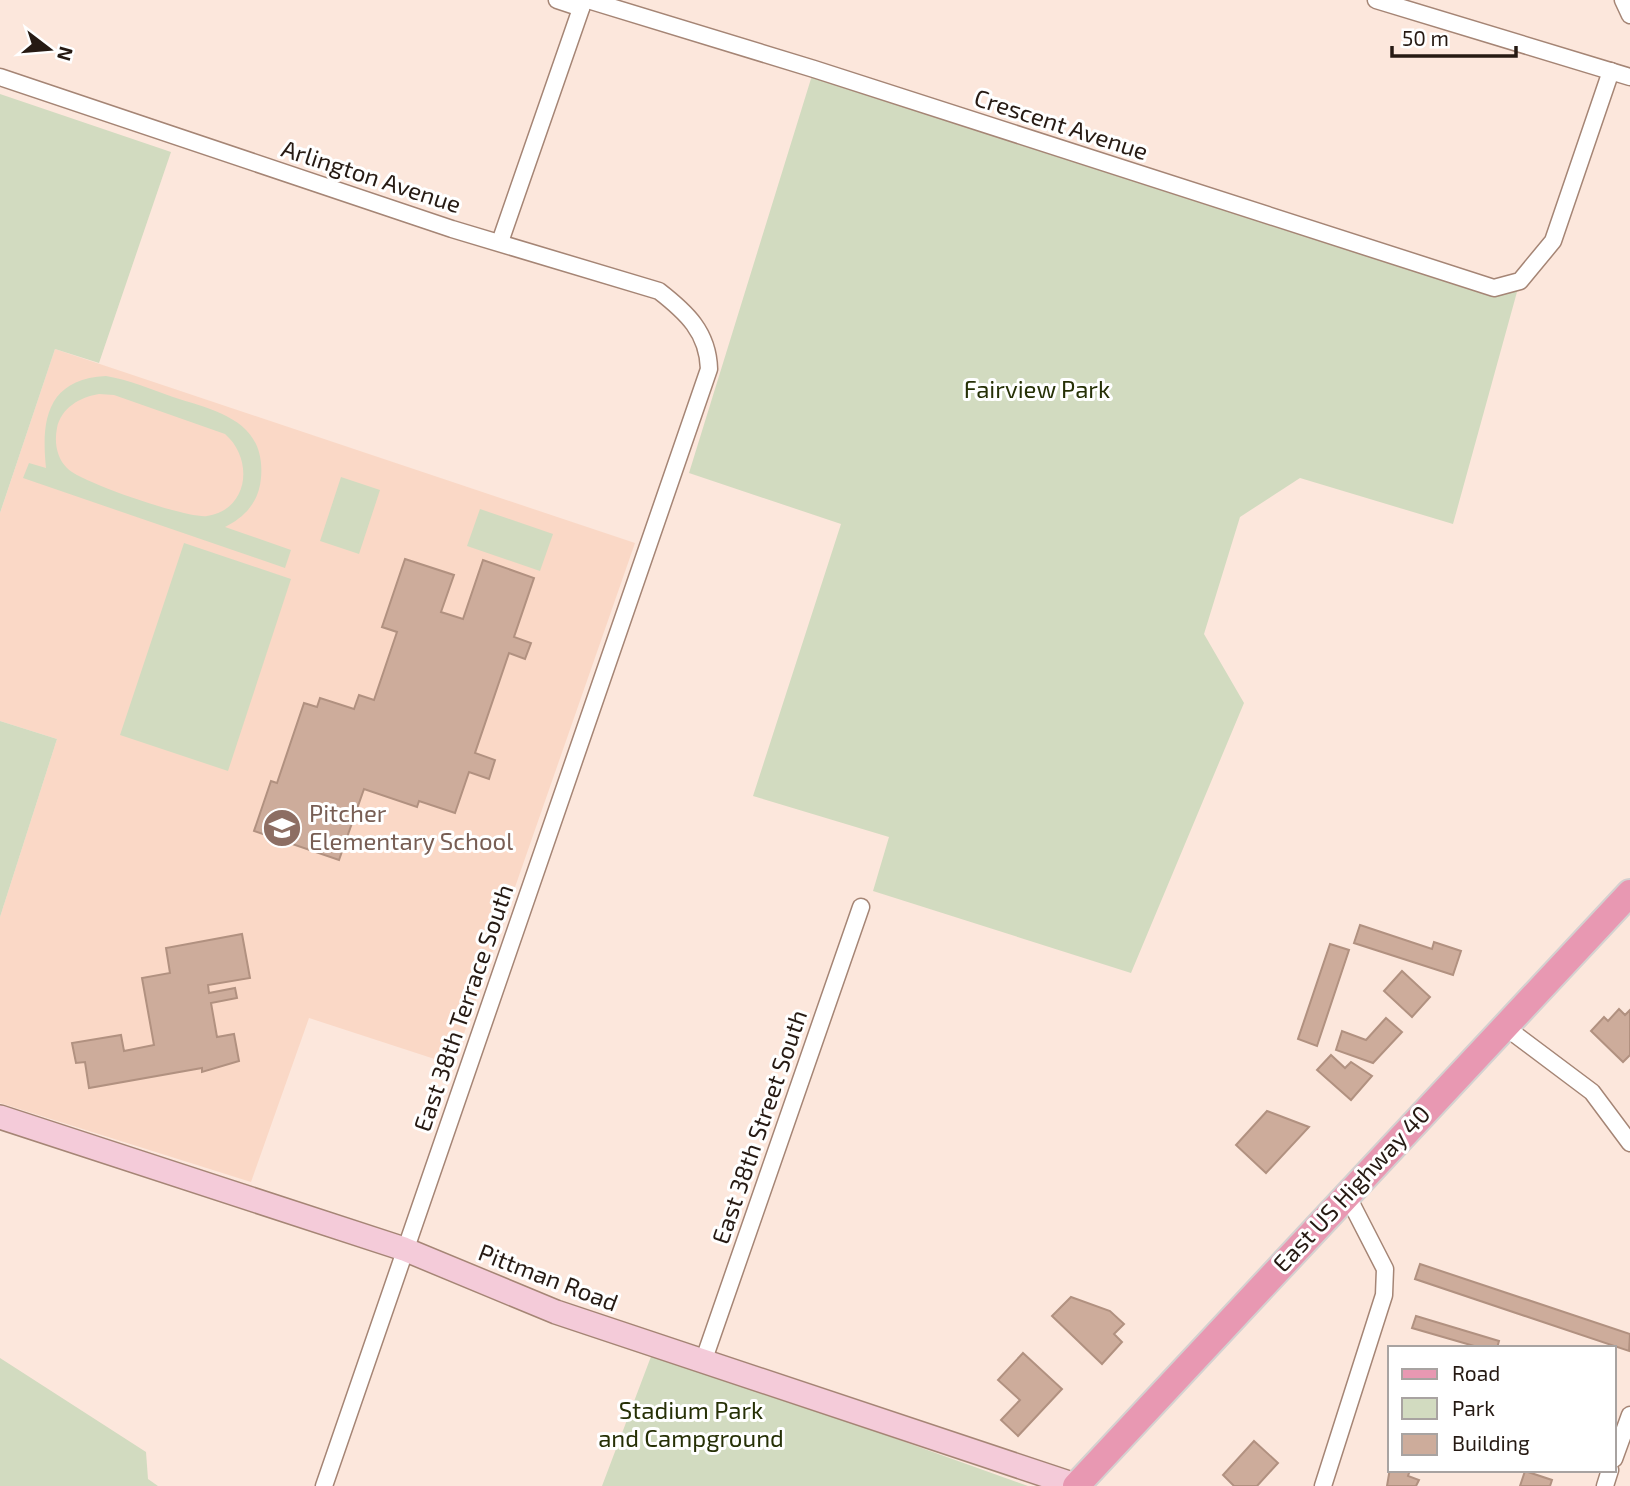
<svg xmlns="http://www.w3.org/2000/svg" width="1630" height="1486" font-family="'Exo 2',sans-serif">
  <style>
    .built { fill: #fad8c6 }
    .green { fill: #d2dbc0; fill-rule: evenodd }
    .building { fill: #cdac9b; stroke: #b19180; stroke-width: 2 }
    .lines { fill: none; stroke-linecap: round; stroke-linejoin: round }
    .street-casing { stroke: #a58575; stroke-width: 19 }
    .secondary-casing { stroke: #a58575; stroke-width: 26 }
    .primary-casing { stroke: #d4d1d0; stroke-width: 30 }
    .street { stroke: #fff; stroke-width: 16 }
    .secondary { stroke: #f4cbd9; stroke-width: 23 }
    .primary { stroke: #e898b2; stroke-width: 26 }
    .labels { text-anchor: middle; stroke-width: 6; stroke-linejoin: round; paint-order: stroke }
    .street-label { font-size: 24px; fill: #261a13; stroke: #fff }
    .park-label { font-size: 24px; fill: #263006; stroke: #fff }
    .education-label { font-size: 24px; fill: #785e54; stroke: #fff; text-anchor: start }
  </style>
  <rect width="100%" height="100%" fill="#fce7dc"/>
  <path class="built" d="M55,349L635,543L453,1065L309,1018L251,1182L0,1103V917L57,739L0,721V513Z"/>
  <g class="green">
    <path d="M814,69L1494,288L1520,281L1453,524L1300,478L1240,517L1204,634L1244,703L1131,973L873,891L889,837L753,796L841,524L689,473Z"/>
    <path d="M0,94L171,152L99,363L55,349L0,513Z"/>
    <path d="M106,376C129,380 151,389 173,397C216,411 266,420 261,478C259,502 245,517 225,527L291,550L285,568L23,478L29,463L46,468C41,420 47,379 106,376ZM99,394L114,395L225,434C254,459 249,510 207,516C188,519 79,482 67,468C57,458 54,443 57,428C61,408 80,397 99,394Z"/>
    <path d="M341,477L380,490L359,554L320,541Z"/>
    <path d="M480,509L553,534L540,571L467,546Z"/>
    <path d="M184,543L291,579L228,771L120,735Z"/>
    <path d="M0,721L57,739L0,917Z"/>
    <path d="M655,1346L866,1428L1028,1486H602Z"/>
    <path d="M0,1358L146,1452L148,1479L158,1486H0Z"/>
  </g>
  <g class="building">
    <path d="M405,559L454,575L441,612L463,619L483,560L534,578L514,637L531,643L525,659L509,653L475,753L495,760L489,779L469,772L455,813L419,801L417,807L364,789L339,860L254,831L271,781L277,783L304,703L317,707L320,698L354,709L359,695L374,700L397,632L382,627Z"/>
    <path d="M1360,925L1432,949L1434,942L1461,951L1453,975L1354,943Z"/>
    <path d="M242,934L250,978L208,985L209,993L235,988L237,998L211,1003L217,1037L234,1034L239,1061L202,1072V1068L89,1088L85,1062L76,1063L72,1043L121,1035L124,1051L154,1045L142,978L170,973L166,948Z"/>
    <path d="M1330,944L1349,950L1317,1046L1298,1039Z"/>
    <path d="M1402,971L1430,997L1412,1017L1384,991Z"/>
    <path d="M1619,1009L1625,1015L1630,1010V1055L1623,1062L1591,1031L1604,1017L1608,1021Z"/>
    <path d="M1386,1018L1402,1032L1373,1063L1336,1050L1342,1031L1366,1040Z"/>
    <path d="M1331,1055L1345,1068L1351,1062L1372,1076L1351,1100L1317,1070Z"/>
    <path d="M1267,1111L1309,1127L1266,1173L1236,1145Z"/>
    <path d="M1420,1264L1630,1334L1629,1351L1415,1279Z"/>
    <path d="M1071,1297L1110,1311L1124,1324L1114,1334L1122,1342L1102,1364L1052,1316Z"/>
    <path d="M1416,1316L1499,1341L1497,1348H1481L1412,1328Z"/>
    <path d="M1023,1353L1062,1389L1018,1436L1001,1420L1020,1400L998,1380Z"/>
    <path d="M1254,1441L1278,1463L1257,1486H1234L1223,1475Z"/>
    <path d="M1390,1468L1410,1470L1408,1476L1419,1480L1416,1486H1387Z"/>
    <path d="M1525,1471L1552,1480L1550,1486H1520Z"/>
  </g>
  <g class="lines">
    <g class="street-casing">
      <g id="street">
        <path d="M557,0L581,8"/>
        <path d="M588,0L814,69L1494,288L1520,281L1553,241L1611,71"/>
        <path d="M1376,0L1630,77"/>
        <path d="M1623,0L1630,15"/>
        <path d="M0,77L452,229L659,291C686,312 708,332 709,369L324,1486"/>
        <path d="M500,242L584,0"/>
        <path d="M1504,1026L1592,1092L1630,1143"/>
        <path d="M703,1362L861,907"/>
        <path d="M1614,1459L1630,1415"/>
        <path d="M1323,1486L1384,1295L1385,1269L1347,1195"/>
        <path d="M1605,1486L1610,1470"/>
      </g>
    </g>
    <g class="secondary-casing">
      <path id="secondary" d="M0,1117L404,1249L556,1312L1078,1486"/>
    </g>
    <g class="primary-casing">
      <path id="primary" d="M1076,1486L1630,893"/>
    </g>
    <use href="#street" class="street"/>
    <use href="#secondary" class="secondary"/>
    <use href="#primary" class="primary"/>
  </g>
  <defs>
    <g id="school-disc" transform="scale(2.0125)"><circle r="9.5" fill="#8d6e63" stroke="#fff"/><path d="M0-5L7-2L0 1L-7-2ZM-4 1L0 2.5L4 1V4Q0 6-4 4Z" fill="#fff"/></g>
  </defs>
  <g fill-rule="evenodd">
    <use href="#school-disc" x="282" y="828"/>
  </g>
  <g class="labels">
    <g class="street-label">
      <text transform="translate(1061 125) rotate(18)" y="8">Crescent Avenue</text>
      <text transform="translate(371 177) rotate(18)" y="8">Arlington Avenue</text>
      <text transform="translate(464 1008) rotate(-71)" y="8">East 38th Terrace South</text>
      <text transform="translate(760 1127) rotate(-71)" y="8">East 38th Street South</text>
      <text transform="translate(1352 1189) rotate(-47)" y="8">East US Highway 40</text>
      <text transform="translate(548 1278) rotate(21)" y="8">Pittman Road</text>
    </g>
    <g class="park-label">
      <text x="1037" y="398">Fairview Park</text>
      <text x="691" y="1419">Stadium Park<tspan x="691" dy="28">and Campground</tspan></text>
    </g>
    <g class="education-label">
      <text x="309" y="822">Pitcher<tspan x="309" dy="28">Elementary School</tspan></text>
    </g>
  </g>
  <rect x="1388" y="1346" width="228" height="126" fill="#ffffff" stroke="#a8a3a1" stroke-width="2"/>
  <rect x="1402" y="1369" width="35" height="10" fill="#e898b2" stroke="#a8a3a1" stroke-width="2"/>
  <text x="1452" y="1381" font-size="21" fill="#261a13">Road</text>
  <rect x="1402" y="1398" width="35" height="21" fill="#d2dbc0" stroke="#a8a3a1" stroke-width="2"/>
  <text x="1452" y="1416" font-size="21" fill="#261a13">Park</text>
  <rect x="1402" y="1434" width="35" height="21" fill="#cdac9b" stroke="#a8a3a1" stroke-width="2"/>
  <text x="1452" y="1451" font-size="21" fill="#261a13">Building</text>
  <g transform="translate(49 49) rotate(106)" stroke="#ffffff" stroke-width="5" paint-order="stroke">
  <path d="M0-5L12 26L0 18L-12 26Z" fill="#261a13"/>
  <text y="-10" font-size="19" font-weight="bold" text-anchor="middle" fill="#261a13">N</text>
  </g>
  <path d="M1392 46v10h124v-10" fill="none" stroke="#261a13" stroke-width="3.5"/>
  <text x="1402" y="46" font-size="21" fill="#261a13" stroke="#ffffff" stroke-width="5" paint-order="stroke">50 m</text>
</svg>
